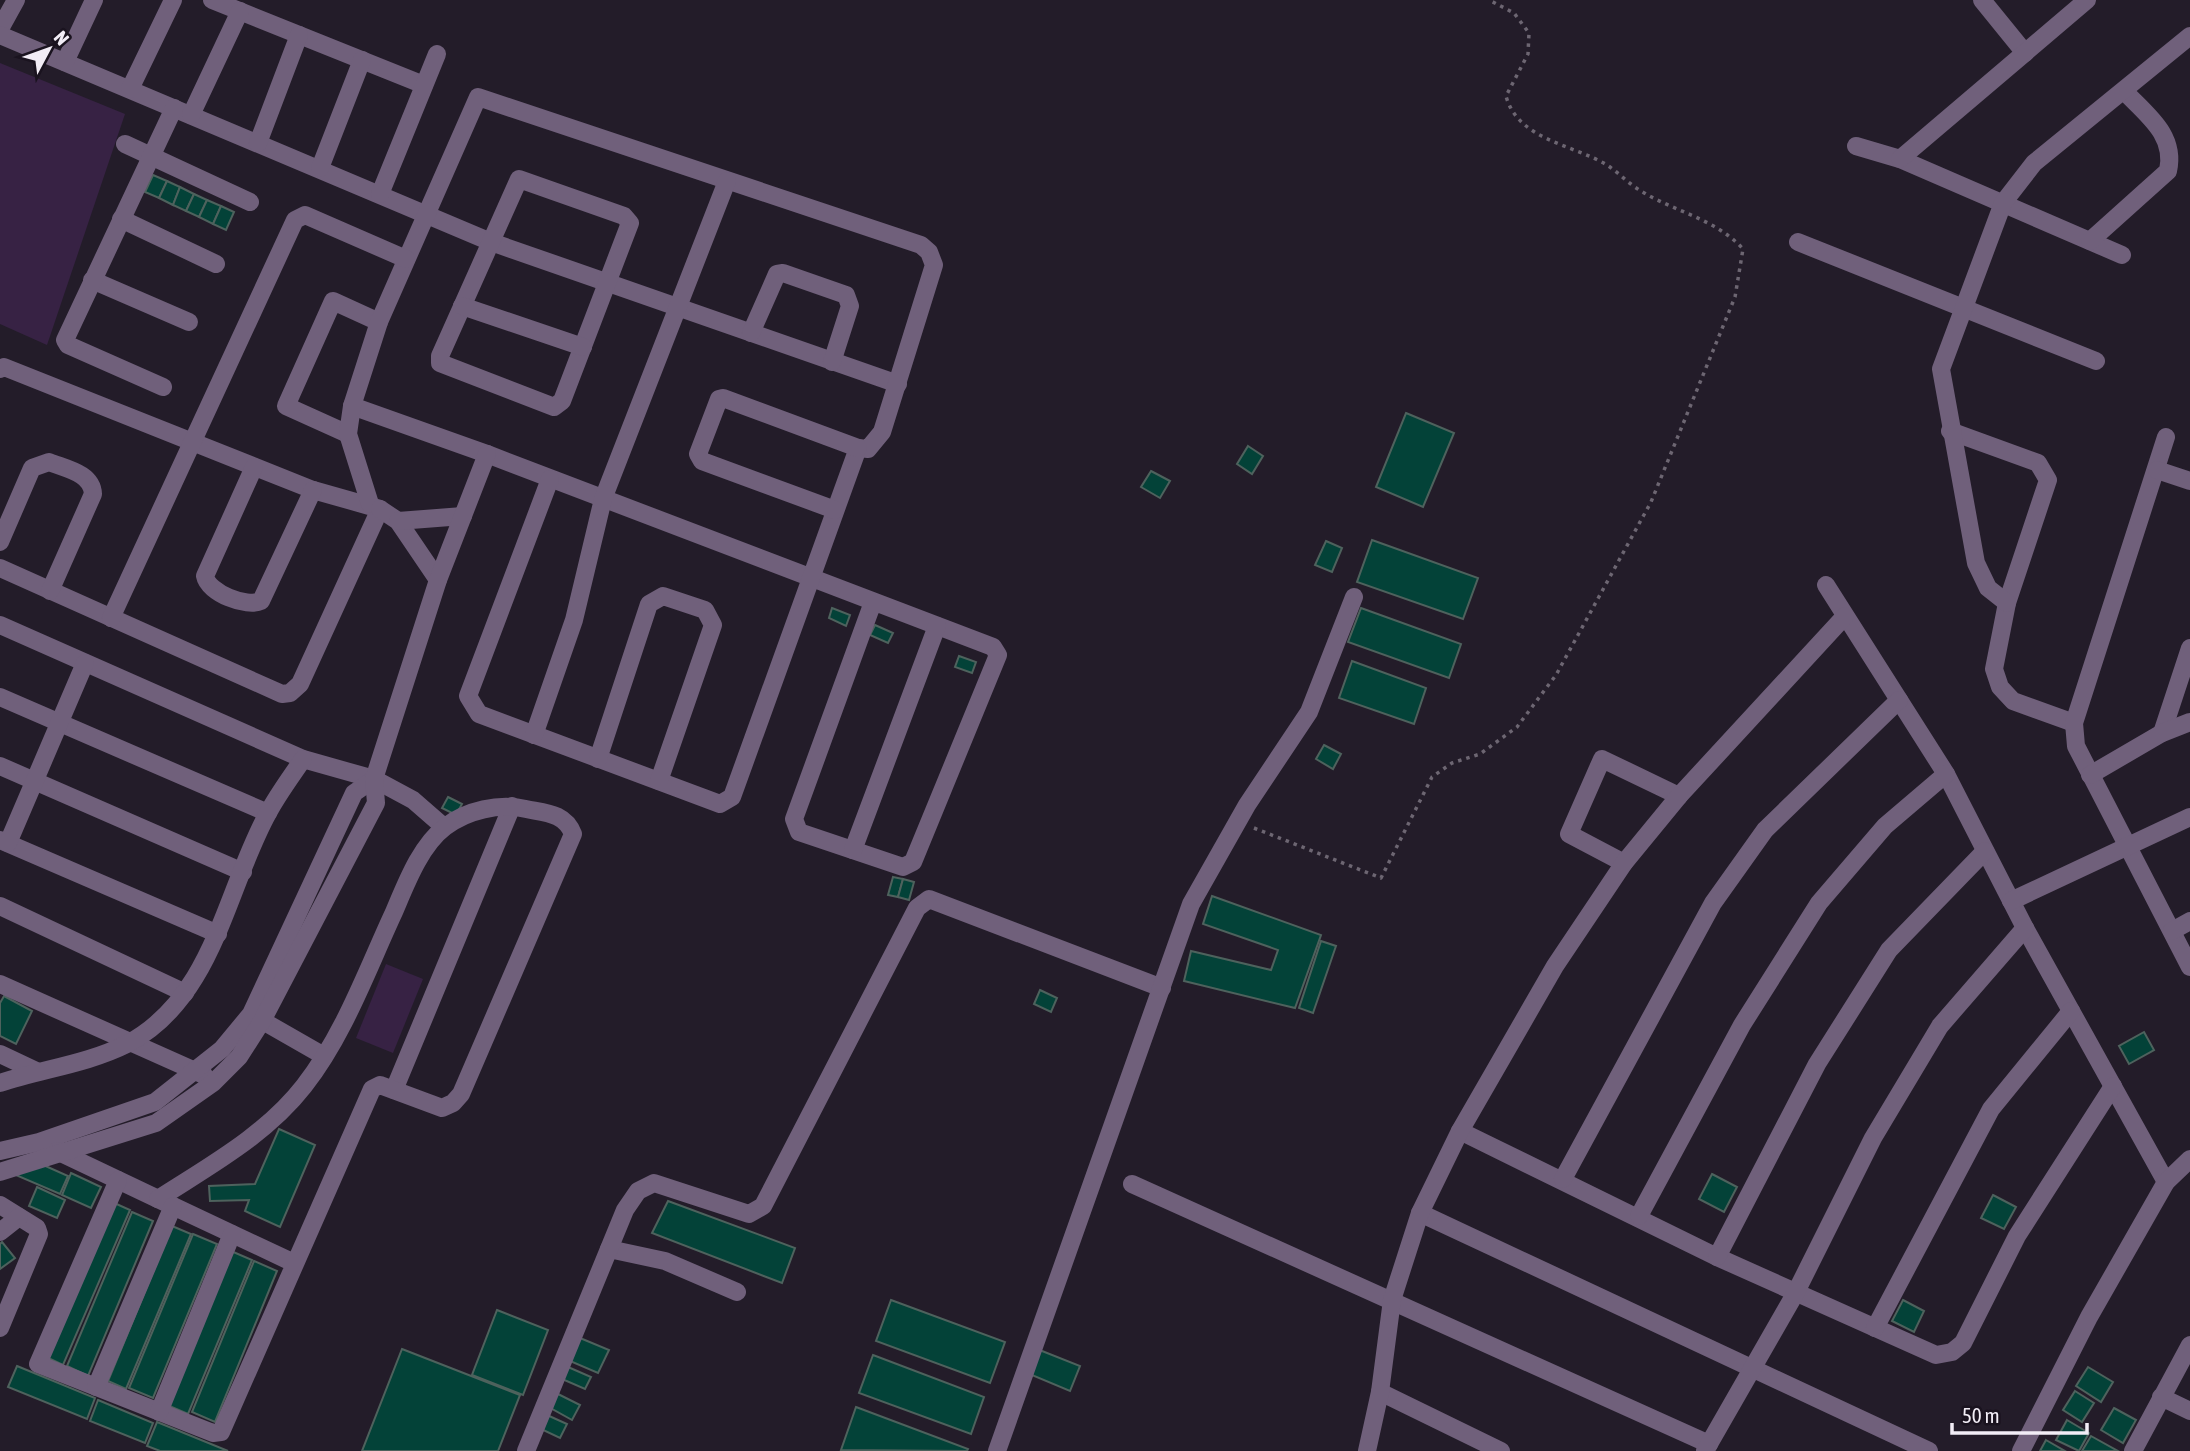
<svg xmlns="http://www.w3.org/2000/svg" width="2190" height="1451" font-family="'Asap Condensed',sans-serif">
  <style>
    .green { fill: #372244 }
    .building { fill: #034238; stroke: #4e625d; stroke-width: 2 }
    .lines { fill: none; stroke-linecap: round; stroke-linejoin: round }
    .path { stroke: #6d6672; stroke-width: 3.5; stroke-dasharray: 3.5 5; stroke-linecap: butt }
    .minor { stroke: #70607b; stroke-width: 18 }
  </style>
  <rect width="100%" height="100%" fill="#231c29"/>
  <g class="green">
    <path d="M0,63L125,114L47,345L0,324Z"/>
    <path d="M386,964L423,979L393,1053L356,1038Z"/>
  </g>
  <g class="building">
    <path d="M153,175L167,181L159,198L145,192Z"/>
    <path d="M167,181L180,187L173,205L159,198Z"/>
    <path d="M180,187L194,194L186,211L173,205Z"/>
    <path d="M194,194L207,200L199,217L186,211Z"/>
    <path d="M207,200L221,206L213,224L199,217Z"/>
    <path d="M221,206L234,212L226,230L213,224Z"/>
    <path d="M1406,413L1454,433L1423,507L1376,487Z"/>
    <path d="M1248,446L1263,456L1252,474L1237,464Z"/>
    <path d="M1151,471L1170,481L1160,498L1141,487Z"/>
    <path d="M1372,540L1478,578L1463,619L1357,582Z"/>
    <path d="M1326,541L1342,548L1332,572L1315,565Z"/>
    <path d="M832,608L850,615L846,626L829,618Z"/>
    <path d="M1361,608L1461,644L1449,678L1348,642Z"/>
    <path d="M875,625L893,633L888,643L870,635Z"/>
    <path d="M959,656L976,662L972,673L955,667Z"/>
    <path d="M1352,661L1426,688L1414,724L1339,698Z"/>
    <path d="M1324,745L1341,754L1333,769L1316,759Z"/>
    <path d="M448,797L462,804L456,815L442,808Z"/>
    <path d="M893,877L903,879L898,897L888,895Z"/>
    <path d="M903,879L914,882L909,900L898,897Z"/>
    <path d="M1212,896L1321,935L1295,1008L1184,981L1191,951L1271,970L1278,950L1203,924Z"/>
    <path d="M1321,941L1336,946L1313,1013L1299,1008Z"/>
    <path d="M1040,990L1057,998L1051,1012L1034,1004Z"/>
    <path d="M4,996L32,1011L16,1044L0,1036V1003Z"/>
    <path d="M2144,1032L2154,1050L2129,1064L2119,1046Z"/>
    <path d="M279,1129L315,1145L280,1227L245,1211L249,1200L210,1201L209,1186L255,1184Z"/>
    <path d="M41,1164L68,1176L60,1194L11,1173Z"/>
    <path d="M71,1173L101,1187L91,1208L62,1195Z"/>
    <path d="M1712,1174L1737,1187L1724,1212L1699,1199Z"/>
    <path d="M37,1187L65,1200L57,1218L29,1206Z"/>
    <path d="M1993,1195L2016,1207L2004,1229L1981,1218Z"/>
    <path d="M668,1201L795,1248L782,1283L652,1233Z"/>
    <path d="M112,1202L130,1210L63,1365L46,1357Z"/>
    <path d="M132,1212L153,1221L88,1376L67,1366Z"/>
    <path d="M172,1226L191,1234L126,1389L108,1381Z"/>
    <path d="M193,1234L217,1244L153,1398L129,1388Z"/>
    <path d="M2,1242L15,1258L0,1269V1244Z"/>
    <path d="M231,1251L252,1260L188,1414L167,1405Z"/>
    <path d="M254,1261L277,1271L215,1422L192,1412Z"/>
    <path d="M891,1300L1005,1342L990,1383L876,1341Z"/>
    <path d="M1903,1300L1924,1311L1914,1332L1892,1321Z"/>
    <path d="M497,1310L548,1330L523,1395L472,1375Z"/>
    <path d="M580,1338L609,1350L598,1373L570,1361Z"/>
    <path d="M402,1349L520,1395L498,1451H362Z"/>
    <path d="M1037,1349L1080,1366L1070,1391L1027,1373Z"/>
    <path d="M873,1355L984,1397L971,1434L859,1393Z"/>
    <path d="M17,1366L95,1398L87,1419L8,1387Z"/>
    <path d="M568,1367L591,1377L585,1389L562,1379Z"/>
    <path d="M2088,1367L2113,1382L2101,1402L2076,1386Z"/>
    <path d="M2075,1391L2094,1403L2082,1422L2063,1410Z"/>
    <path d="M554,1392L580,1405L572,1420L547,1406Z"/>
    <path d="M98,1400L153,1423L145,1443L90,1421Z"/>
    <path d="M856,1407L968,1449L967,1451L841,1450Z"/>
    <path d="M2114,1408L2136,1420L2123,1443L2101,1430Z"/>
    <path d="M547,1415L567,1424L560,1438L541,1429Z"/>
    <path d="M2067,1420L2089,1433L2079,1451L2056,1440Z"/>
    <path d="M157,1422L228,1451H160L147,1446Z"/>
    <path d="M2091,1436L2118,1451H2082Z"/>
    <path d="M2046,1440L2065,1451H2040Z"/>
  </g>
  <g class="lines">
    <path class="path" d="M1254,828L1381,878L1432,777L1452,763L1480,754L1517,727L1556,675L1651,502L1735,297L1743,249C1716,219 1675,212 1641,191C1629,184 1619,173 1607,165C1572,144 1518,140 1506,96L1528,54L1529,33L1514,13L1489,0"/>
    <g class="minor">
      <path d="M212,0L424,85"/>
      <path d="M1982,0L2025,53"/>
      <path d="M0,29L16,0"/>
      <path d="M0,35L491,242L898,384"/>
      <path d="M65,62L94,0"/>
      <path d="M130,89L173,0"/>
      <path d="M191,115L240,11"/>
      <path d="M258,143L299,35"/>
      <path d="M125,144L250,202"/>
      <path d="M1856,146L1900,159L2122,255"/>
      <path d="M1900,159L2087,0"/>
      <path d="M320,168L362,60"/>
      <path d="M519,179L624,216L630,223L562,401L554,407L440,363V356Z"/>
      <path d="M380,194L437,54"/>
      <path d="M121,219L216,264"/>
      <path d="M2090,241L2168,171C2176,135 2147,115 2124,91"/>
      <path d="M1798,242L2096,361"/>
      <path d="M92,280L189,322"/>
      <path d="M462,306L583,347"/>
      <path d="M751,333L777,274L783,273L846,295L850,306L832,362"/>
      <path d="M0,369L4,367L313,490L380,509L300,684L290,693L282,694L0,568"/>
      <path d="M163,387L68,345L65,340L174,108"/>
      <path d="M352,406L487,454L993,647L998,655L913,862L903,867L799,832L794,819L873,602"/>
      <path d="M1950,431L2038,463L2048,480L2007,603L1994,669L2000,687L2013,701L2074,723"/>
      <path d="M348,434L286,406L333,301L379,322"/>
      <path d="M2166,437L2074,723L2076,746L2190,967"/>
      <path d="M254,467L205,576C208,593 247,608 261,601L313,490"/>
      <path d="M2157,470L2190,481"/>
      <path d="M370,504L348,434L352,406L379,322L478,97L921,245L929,252L934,265L882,432L868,449L858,448L732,797L720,804L479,714L468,696L550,479"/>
      <path d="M380,509L398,521L438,580"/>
      <path d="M835,510L702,461L698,454L719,399L723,398L858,448"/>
      <path d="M398,521L463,516"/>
      <path d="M0,542L32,468L49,462C66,469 92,473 93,494L50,591"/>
      <path d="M1826,585L1946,774L2025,928L2166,1182"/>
      <path d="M2007,603L1988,588L1976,563L1941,369L2003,203L2034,163L2190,36"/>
      <path d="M111,618L295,220L305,215L406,259"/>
      <path d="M0,625L303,759L374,779L413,800L444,827"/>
      <path d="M0,697L268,813"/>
      <path d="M2162,733L2190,648"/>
      <path d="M534,735L574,620L603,499L727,181"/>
      <path d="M598,759L649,604L663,596L705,610L713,625L659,781"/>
      <path d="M0,766L243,872"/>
      <path d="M2090,775L2162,733L2190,722"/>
      <path d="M0,840L218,934"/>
      <path d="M8,843L85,663"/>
      <path d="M853,850L937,626"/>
      <path d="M1624,863L1569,834L1602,759L1679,796"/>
      <path d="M2011,901L2190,817"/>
      <path d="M0,906L185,993"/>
      <path d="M2172,931L2190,921"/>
      <path d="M0,984L204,1075"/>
      <path d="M254,1016L324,1056"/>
      <path d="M0,1054L36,1071"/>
      <path d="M0,1083C42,1069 87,1064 127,1044C214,998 225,891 268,813C278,794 291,777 303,759"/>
      <path d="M394,1090L512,806"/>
      <path d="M1460,1131L1717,1257L1936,1355L1952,1352L1963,1343L2017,1236L2113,1086"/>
      <path d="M0,1151L39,1142L155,1102L222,1049L251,1014L354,793L374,779"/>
      <path d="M57,1151L158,1199"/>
      <path d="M0,1172L156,1123L213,1083L239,1057L262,1021L376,803L374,779L438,580L487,454"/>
      <path d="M1563,1179L1713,903L1765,830L1899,700"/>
      <path d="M118,1180L38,1364L213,1433L221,1432L372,1089L380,1085L442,1108L453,1103L461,1094L573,834C565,813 546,813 526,809C499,803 467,810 445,827C420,846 406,884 394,912C367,970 344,1035 304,1086C266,1135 209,1166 158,1199L294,1263"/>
      <path d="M1132,1184L1709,1444"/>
      <path d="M0,1205L37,1228L39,1234L0,1328"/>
      <path d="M1420,1213L1929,1451"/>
      <path d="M1639,1216L1742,1025L1819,903L1885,826L1946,774"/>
      <path d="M0,1232L19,1217"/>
      <path d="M609,1249L665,1261L737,1292"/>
      <path d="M1717,1257L1817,1064L1889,950L1985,851"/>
      <path d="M1875,1328L1991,1109L2071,1011"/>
      <path d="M96,1387L173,1206"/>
      <path d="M1380,1392L1501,1451"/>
      <path d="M2161,1397L2190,1411"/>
      <path d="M159,1412L232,1234"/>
      <path d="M526,1451L625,1210L638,1191L654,1183L749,1214L763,1206L917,908L929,899L1162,988"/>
      <path d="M997,1451L1191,904L1247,805L1309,712L1354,597"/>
      <path d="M1367,1451L1380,1392L1392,1300L1420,1213L1460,1131L1555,966L1624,863L1679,796L1845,616"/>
      <path d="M1705,1451L1795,1294L1873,1138L1940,1026L2025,928"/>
      <path d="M2021,1451L2089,1317L2166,1182L2190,1159"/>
      <path d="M2133,1451L2190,1345"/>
    </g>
  </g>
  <g transform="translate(49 49) rotate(49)" stroke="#1a131f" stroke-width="5" paint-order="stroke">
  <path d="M0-5L12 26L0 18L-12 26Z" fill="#f2edf6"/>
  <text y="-10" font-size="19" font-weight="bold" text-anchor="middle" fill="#f2edf6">N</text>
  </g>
  <path d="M1952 1423v10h135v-10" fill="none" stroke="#f2edf6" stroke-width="3.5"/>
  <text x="1962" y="1423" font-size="21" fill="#f2edf6" stroke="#1a131f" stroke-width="5" paint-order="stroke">50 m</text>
</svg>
